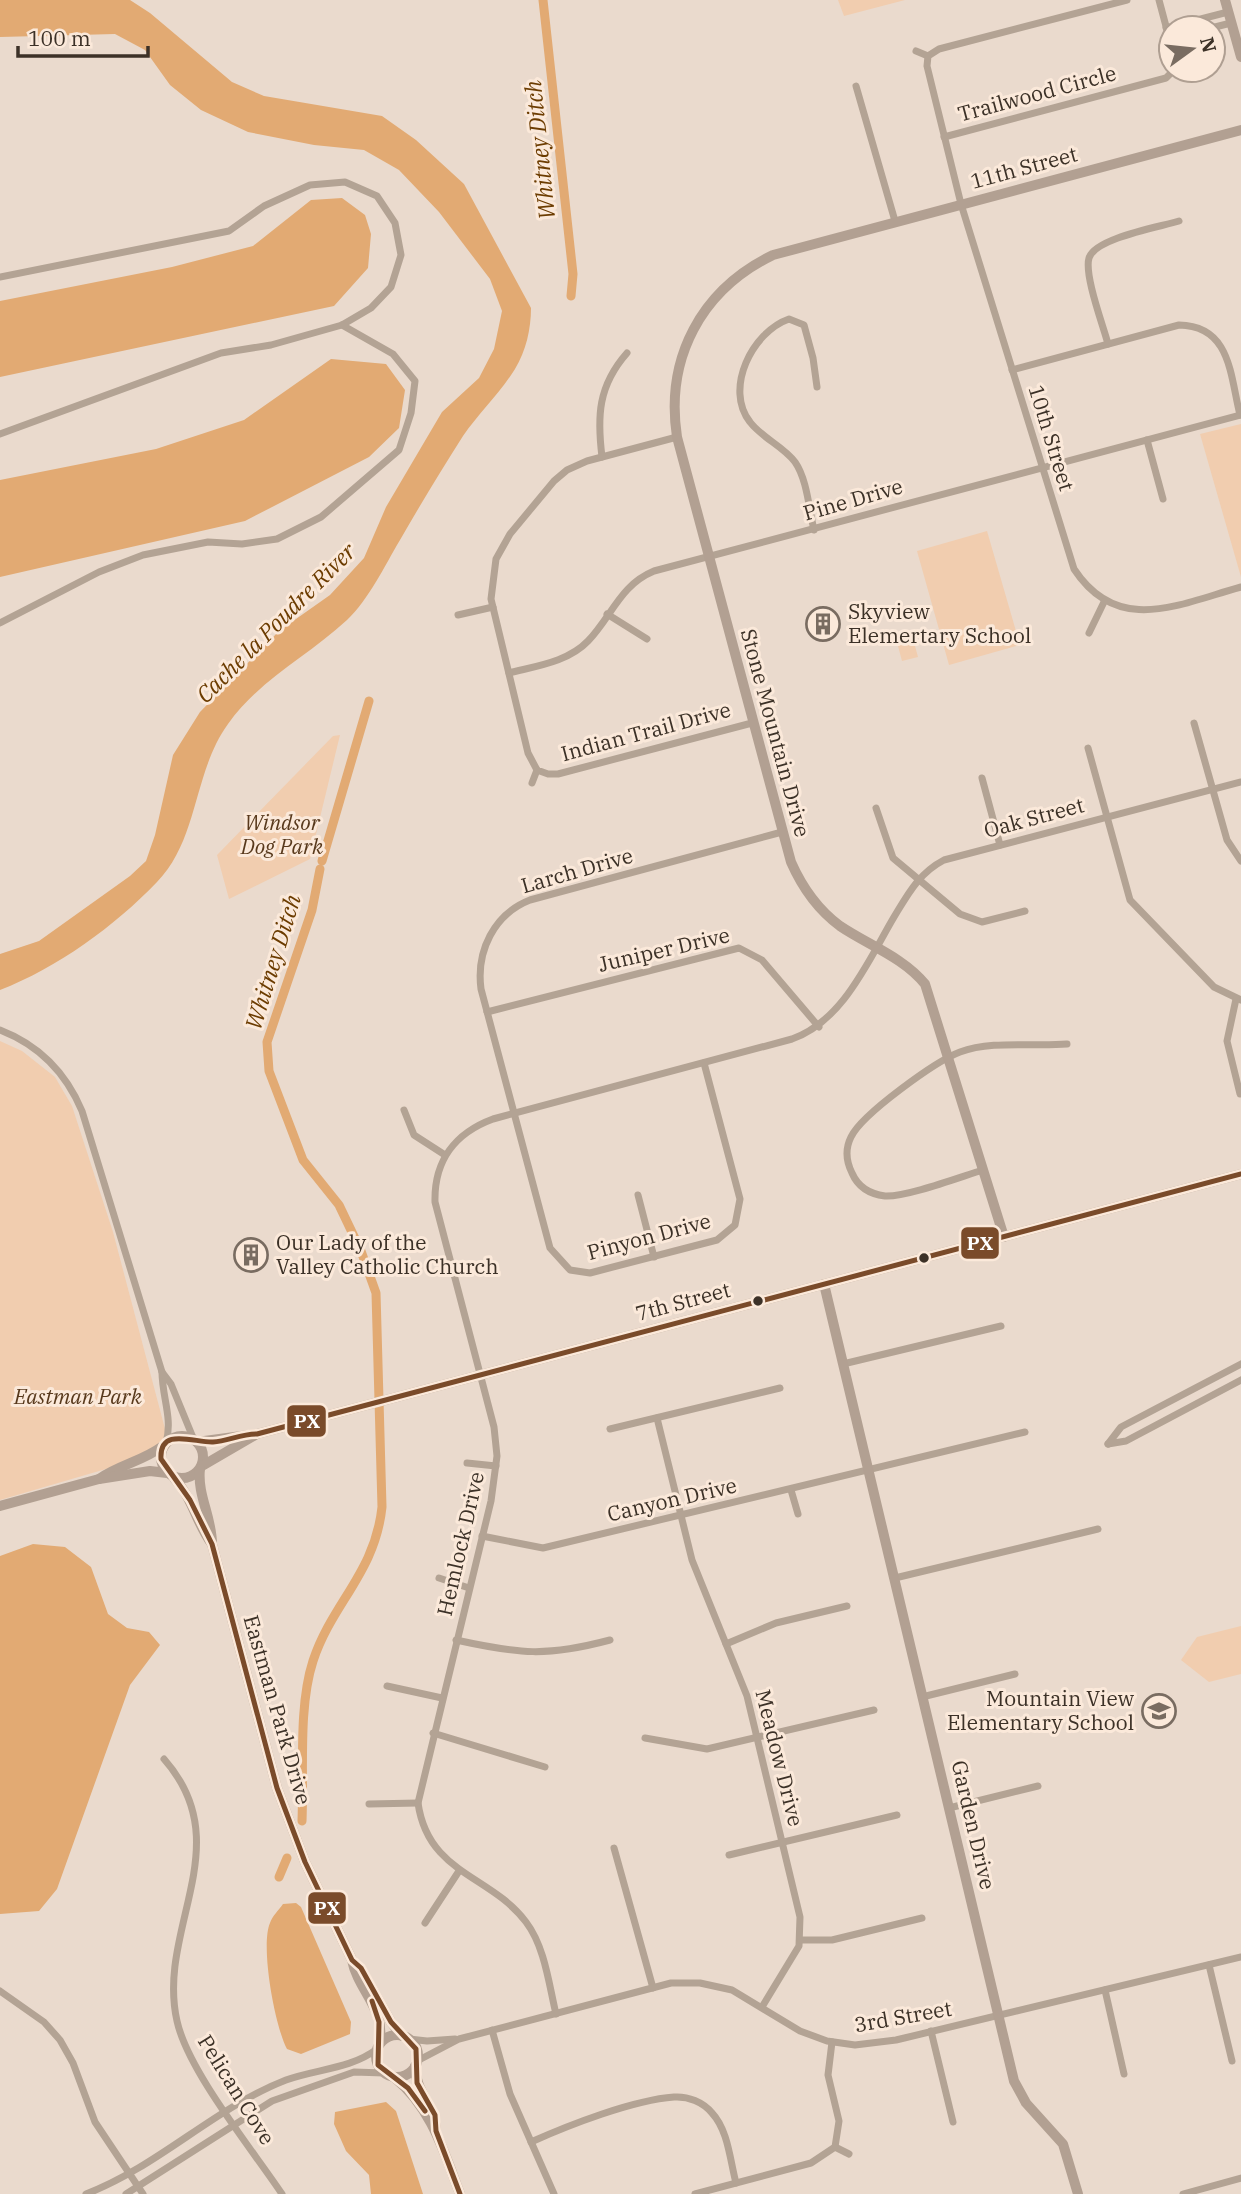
<svg xmlns="http://www.w3.org/2000/svg" width="1241" height="2194" font-family="'IBM Plex Serif',serif">
  <style>
    .green { fill: #f1cdaf }
    .water { fill: #e2aa73 }
    .lines { fill: none; stroke-linecap: round; stroke-linejoin: round }
    .canal { stroke: #e2aa73; stroke-width: 9 }
    .street { stroke: #b3a394; stroke-width: 7 }
    .secondary { stroke: #b2a092; stroke-width: 10 }
    .bus-1-casing { stroke: #fbe9da; stroke-width: 10 }
    .bus-1 { stroke: #7a4b2a; stroke-width: 5 }
    .bus-dot { fill: #3c3127; stroke: #fbe9da; stroke-width: 2.5 }
    .labels { text-anchor: middle; stroke-width: 6; stroke-linejoin: round; paint-order: stroke }
    .street-label { font-size: 21px; fill: #3c3127; stroke: #fbe9da }
    .poi-label { font-size: 21px; fill: #3c3127; stroke: #fbe9da; text-anchor: start }
    .park-label { font-size: 21px; font-style: italic; fill: #58391c; stroke: #fbe9da }
    .water-label { font-size: 23px; font-style: italic; fill: #6c3c00; stroke: #fbe9da }
    .line-badge { stroke: #fbe9da; stroke-width: 2.5 }
    .badge-label { font-size: 19px; text-anchor: middle; font-weight: bold; fill: #fff }
  </style>
  <rect width="100%" height="100%" fill="#eadacd"/>
  <g class="green">
    <path d="M838,0H905L844,16Z"/>
    <path d="M1241,424V577L1200,434Z"/>
    <path d="M987,531L1020,645L949,665L917,551Z"/>
    <path d="M911,631L918,657L902,661L895,635Z"/>
    <path d="M340,735L310,859L229,899L217,855L333,736Z"/>
    <path d="M0,1041L22,1051L55,1077L72,1106L113,1232L169,1444L164,1452L0,1500Z"/>
    <path d="M1241,1626V1674L1209,1682L1181,1660L1197,1637Z"/>
  </g>
  <g class="water">
    <path d="M0,0H130L150,13L232,82L264,96L382,116L416,140L464,184L531,308C531,329 526,351 515,369C500,393 479,413 463,436C441,471 420,505 400,540C384,567 369,599 347,620C307,657 260,679 228,724C193,772 199,839 157,882C115,926 57,968 0,990V954L39,941L130,876L146,861L155,835L173,755L200,712L279,631L330,595L364,558L386,507L442,412L479,378L494,349L502,311L490,279L439,212L399,170L364,150L314,145L248,132L201,110L170,85L145,50L115,34L0,37Z"/>
    <path d="M342,198L365,215L371,234L368,268L334,306L0,377V301L172,267L253,246L311,200Z"/>
    <path d="M331,359L386,364L405,390L399,428L369,457L245,521L0,577V480L156,449L244,420Z"/>
    <path d="M33,1544L65,1547L91,1567L108,1614L127,1628L149,1632L160,1645L130,1685L57,1889L39,1911L0,1914V1556Z"/>
    <path d="M296,1903L301,1907L351,2022L350,2034L301,2054L287,2049C275,2027 260,1946 270,1923C272,1916 279,1910 283,1904Z"/>
    <path d="M386,2102L396,2111L423,2194H371L369,2175L346,2151L334,2124L335,2112Z"/>
  </g>
  <g class="lines">
    <g class="canal">
      <path d="M543,0L573,274L571,296"/>
      <path d="M322,861L369,701"/>
      <path d="M302,1821C304,1772 298,1707 313,1661C332,1603 375,1573 382,1507L376,1293L361,1251L339,1205L303,1160L269,1071L267,1042L312,910L320,869"/>
      <path d="M279,1877L287,1858"/>
    </g>
    <g class="street">
      <path d="M1127,0L939,49L928,56L927,66L961,204L1074,569C1118,636 1179,604 1241,587"/>
      <path d="M1159,0L1171,45"/>
      <path d="M1166,28L1228,12"/>
      <path d="M1211,28L1231,23"/>
      <path d="M916,51L928,56"/>
      <path d="M856,86L895,221"/>
      <path d="M944,137L1166,78L1174,70"/>
      <path d="M0,277L229,231L264,206L310,185L345,182L377,196L395,223L401,255L391,287L371,308L342,325L271,345L221,353L0,434"/>
      <path d="M1108,344C1103,325 1084,275 1089,258C1095,238 1160,227 1179,221"/>
      <path d="M1012,370L1179,325C1231,326 1230,375 1240,415"/>
      <path d="M677,437L587,461L567,470L554,481L510,534L496,559L491,599L528,753L537,770L548,774H558L752,723"/>
      <path d="M1147,440L1163,499"/>
      <path d="M602,457C597,416 598,386 627,353"/>
      <path d="M814,530C809,509 807,479 795,462C783,446 762,438 750,422C724,389 752,332 789,319L804,325L813,358L817,387"/>
      <path d="M607,614L647,639"/>
      <path d="M458,615L493,607"/>
      <path d="M0,623L99,572L143,555L208,542L242,544L277,539L321,517L399,450L411,413L415,381L393,354L342,325"/>
      <path d="M1089,633L1104,602"/>
      <path d="M509,673C536,666 568,662 588,641C612,616 620,585 654,571L1241,415"/>
      <path d="M1194,723L1227,840L1241,861"/>
      <path d="M1088,748L1130,900L1214,987L1241,1000"/>
      <path d="M982,778L1000,845"/>
      <path d="M532,783L537,770"/>
      <path d="M876,808L893,858L960,914L982,922L1025,911"/>
      <path d="M1236,999L1227,1041L1240,1094"/>
      <path d="M487,1012L739,948L762,960L819,1027"/>
      <path d="M0,1030C39,1045 66,1073 82,1111L162,1372C162,1397 173,1418 166,1443"/>
      <path d="M704,1063L740,1199L735,1225L717,1240L590,1273L570,1270L550,1248L481,989C476,951 494,914 530,900L782,832"/>
      <path d="M404,1110L414,1135L445,1155"/>
      <path d="M983,1170C960,1177 907,1197 885,1196C869,1194 858,1187 852,1173C846,1161 845,1149 851,1137C862,1114 936,1061 960,1052C992,1040 1033,1047 1067,1044"/>
      <path d="M638,1195L654,1257"/>
      <path d="M843,1364L1001,1326"/>
      <path d="M162,1372L171,1384L194,1440"/>
      <path d="M657,1418L692,1560L747,1696L800,1917L799,1946L762,2007"/>
      <path d="M610,1429L780,1388"/>
      <path d="M1108,1444L1121,1427L1241,1364"/>
      <path d="M1108,1444L1126,1441L1241,1380"/>
      <path d="M467,1463L496,1466"/>
      <path d="M791,1490L798,1514"/>
      <path d="M482,1536L543,1548L1025,1432"/>
      <path d="M439,1578L469,1588"/>
      <path d="M895,1578L1098,1529"/>
      <path d="M456,1640C520,1654 546,1657 610,1640"/>
      <path d="M726,1644L776,1623L847,1606"/>
      <path d="M387,1686L442,1698"/>
      <path d="M922,1697L1015,1674"/>
      <path d="M433,1733L545,1767"/>
      <path d="M645,1738L707,1749L874,1710"/>
      <path d="M164,1759C240,1845 156,1929 177,2021C188,2071 252,2149 282,2194"/>
      <path d="M369,1804L418,1803"/>
      <path d="M949,1808L1038,1786"/>
      <path d="M614,1848L653,1988"/>
      <path d="M729,1855L897,1815"/>
      <path d="M425,1923L459,1871"/>
      <path d="M801,1940H832L922,1918"/>
      <path d="M1209,1965L1232,2061"/>
      <path d="M1105,1990L1124,2074"/>
      <path d="M0,1991L44,2022L60,2040L73,2063L95,2122L143,2194"/>
      <path d="M556,2014C549,1985 545,1947 526,1922C491,1875 428,1874 418,1803L491,1501L497,1456L494,1427L435,1202C434,1161 455,1133 493,1119L792,1039C843,1021 868,961 894,917C908,894 919,873 944,860L1241,782"/>
      <path d="M492,2030L510,2094L554,2194"/>
      <path d="M931,2031L953,2122"/>
      <path d="M409,2039L427,2041L455,2039"/>
      <path d="M417,2061L459,2039L671,1983H700L732,1990L800,2031L827,2041L855,2045L896,2040L1241,1957"/>
      <path d="M531,2142C569,2125 633,2100 674,2097C688,2096 703,2102 712,2113C728,2130 730,2160 736,2183"/>
      <path d="M835,2147L849,2154"/>
      <path d="M86,2194C159,2166 214,2108 286,2080C316,2069 351,2069 377,2049"/>
      <path d="M126,2194L272,2101L354,2072L384,2073"/>
      <path d="M695,2194L811,2163L835,2147L839,2121L828,2075L832,2042"/>
      <path d="M1183,2194L1241,2178"/>
    </g>
    <g class="secondary">
      <path d="M1225,0L1241,57"/>
      <path d="M1004,1237L925,984C903,957 868,945 840,926C817,909 802,887 791,862L677,437C665,358 701,290 773,255L1241,130"/>
      <path d="M824,1284L1014,2081L1026,2103L1063,2144L1078,2194"/>
      <circle cx="182" cy="1457" r="21"/>
      <path d="M197,1442L257,1434L1241,1174"/>
      <path d="M202,1466L257,1434"/>
      <path d="M200,1469C197,1495 212,1517 212,1544L277,1788L305,1862L352,1960C358,1991 387,2010 379,2044"/>
      <path d="M174,1478C193,1498 196,1523 212,1544"/>
      <path d="M99,1479C119,1465 143,1461 163,1446"/>
      <path d="M0,1506L99,1479L150,1471L167,1473"/>
      <path d="M361,1969L391,2022L402,2036"/>
      <circle cx="397" cy="2056" r="21"/>
      <path d="M415,2066C415,2090 434,2105 436,2128"/>
      <path d="M395,2078C431,2107 444,2152 460,2194"/>
    </g>
    <g class="bus-1-casing">
      <g id="bus-1">
        <path d="M372,2001L379,2022L378,2065L408,2088L425,2111"/>
        <path d="M460,2194L436,2131L435,2115L417,2083L416,2049L391,2022L361,1968L352,1960L305,1862L277,1788L212,1544L190,1500L161,1459C159,1426 195,1443 213,1442C228,1441 241,1434 257,1434L1241,1174"/>
      </g>
    </g>
    <use href="#bus-1" class="bus-1"/>
  </g>
  <defs>
    <g id="building-ring" transform="scale(1.75)"><circle r="9.5" fill="#fbe9da" stroke="#796c61" stroke-width="1.5"/><path d="M-4-6H4V6H1V3H-1V6H-4ZM-2.5-4.3h1.7v1.8h-1.7ZM.8-4.3h1.7v1.8H.8ZM-2.5-1h1.7V.8h-1.7ZM.8-1h1.7V.8H.8Z" fill="#796c61"/></g>
    <g id="school-ring" transform="scale(1.75)"><circle r="9.5" fill="#fbe9da" stroke="#796c61" stroke-width="1.5"/><path d="M0-5L7-2L0 1L-7-2ZM-4 1L0 2.5L4 1V4Q0 6-4 4Z" fill="#796c61"/></g>
  </defs>
  <g fill-rule="evenodd">
    <use href="#building-ring" x="823" y="624"/>
    <use href="#building-ring" x="251" y="1255"/>
    <use href="#school-ring" x="1159" y="1711"/>
  </g>
  <g class="bus-dot">
    <circle cx="924" cy="1258" r="6"/>
    <circle cx="758" cy="1301" r="6"/>
  </g>
  <g class="labels">
    <g class="street-label">
      <text transform="translate(1037 94) rotate(-15)" y="7">Trailwood Circle</text>
      <text transform="translate(1024 168) rotate(-15)" y="7">11th Street</text>
      <text transform="translate(1051 438) rotate(73)" y="7">10th Street</text>
      <text transform="translate(853 500) rotate(-16)" y="7">Pine Drive</text>
      <text transform="translate(646 732) rotate(-15)" y="7">Indian Trail Drive</text>
      <text transform="translate(775 733) rotate(75)" y="7">Stone Mountain Drive</text>
      <text transform="translate(1034 818) rotate(-15)" y="7">Oak Street</text>
      <text transform="translate(577 871) rotate(-16)" y="7">Larch Drive</text>
      <text transform="translate(664 950) rotate(-13)" y="7">Juniper Drive</text>
      <text transform="translate(649 1237) rotate(-15)" y="7">Pinyon Drive</text>
      <text transform="translate(683 1302) rotate(-15)" y="7">7th Street</text>
      <text transform="translate(672 1500) rotate(-13)" y="7">Canyon Drive</text>
      <text transform="translate(461 1544) rotate(-77)" y="7">Hemlock Drive</text>
      <text transform="translate(277 1710) rotate(74)" y="7">Eastman Park Drive</text>
      <text transform="translate(779 1758) rotate(76)" y="7">Meadow Drive</text>
      <text transform="translate(973 1825) rotate(77)" y="7">Garden Drive</text>
      <text transform="translate(903 2017) rotate(-10)" y="7">3rd Street</text>
      <text transform="translate(236 2090) rotate(58)" y="7">Pelican Cove</text>
    </g>
    <g class="poi-label">
      <text x="848" y="619">Skyview<tspan x="848" dy="24">Elemertary School</tspan></text>
      <text x="276" y="1250">Our Lady of the<tspan x="276" dy="24">Valley Catholic Church</tspan></text>
      <text x="1134" y="1706" text-anchor="end">Mountain View<tspan x="1134" dy="24">Elementary School</tspan></text>
    </g>
    <g class="park-label">
      <text x="282" y="830">Windsor<tspan x="282" dy="24">Dog Park</tspan></text>
      <text x="78" y="1404">Eastman Park</text>
    </g>
    <g class="water-label">
      <text transform="translate(540 150) rotate(-96)" y="8">Whitney Ditch</text>
      <text transform="translate(276 623) rotate(-45)" y="8">Cache la Poudre River</text>
      <text transform="translate(273 962) rotate(-73)" y="8">Whitney Ditch</text>
    </g>
  </g>
  <g class="line-badge">
    <rect x="960" y="1226" width="40" height="34" rx="7" fill="#7a4b2a"/>
    <rect x="286" y="1404" width="41" height="34" rx="7" fill="#7a4b2a"/>
    <rect x="307" y="1891" width="40" height="34" rx="7" fill="#7a4b2a"/>
  </g>
  <g class="badge-label">
    <text x="980" y="1250">PX</text>
    <text x="307" y="1428">PX</text>
    <text x="327" y="1915">PX</text>
  </g>
  <g transform="translate(1192 49) rotate(75)"><circle r="33" fill="#fbe9da" stroke="#af9f92" stroke-width="2"/>
  <path d="M0-5L12 26L0 18L-12 26Z" fill="#796c61"/>
  <text y="-10" font-size="19" font-weight="bold" text-anchor="middle" fill="#3c3127">N</text>
  </g>
  <path d="M18 46v10h130v-10" fill="none" stroke="#3c3127" stroke-width="3.5"/>
  <text x="28" y="46" font-size="21" fill="#3c3127" stroke="#fbe9da" stroke-width="5" paint-order="stroke">100 m</text>
</svg>
